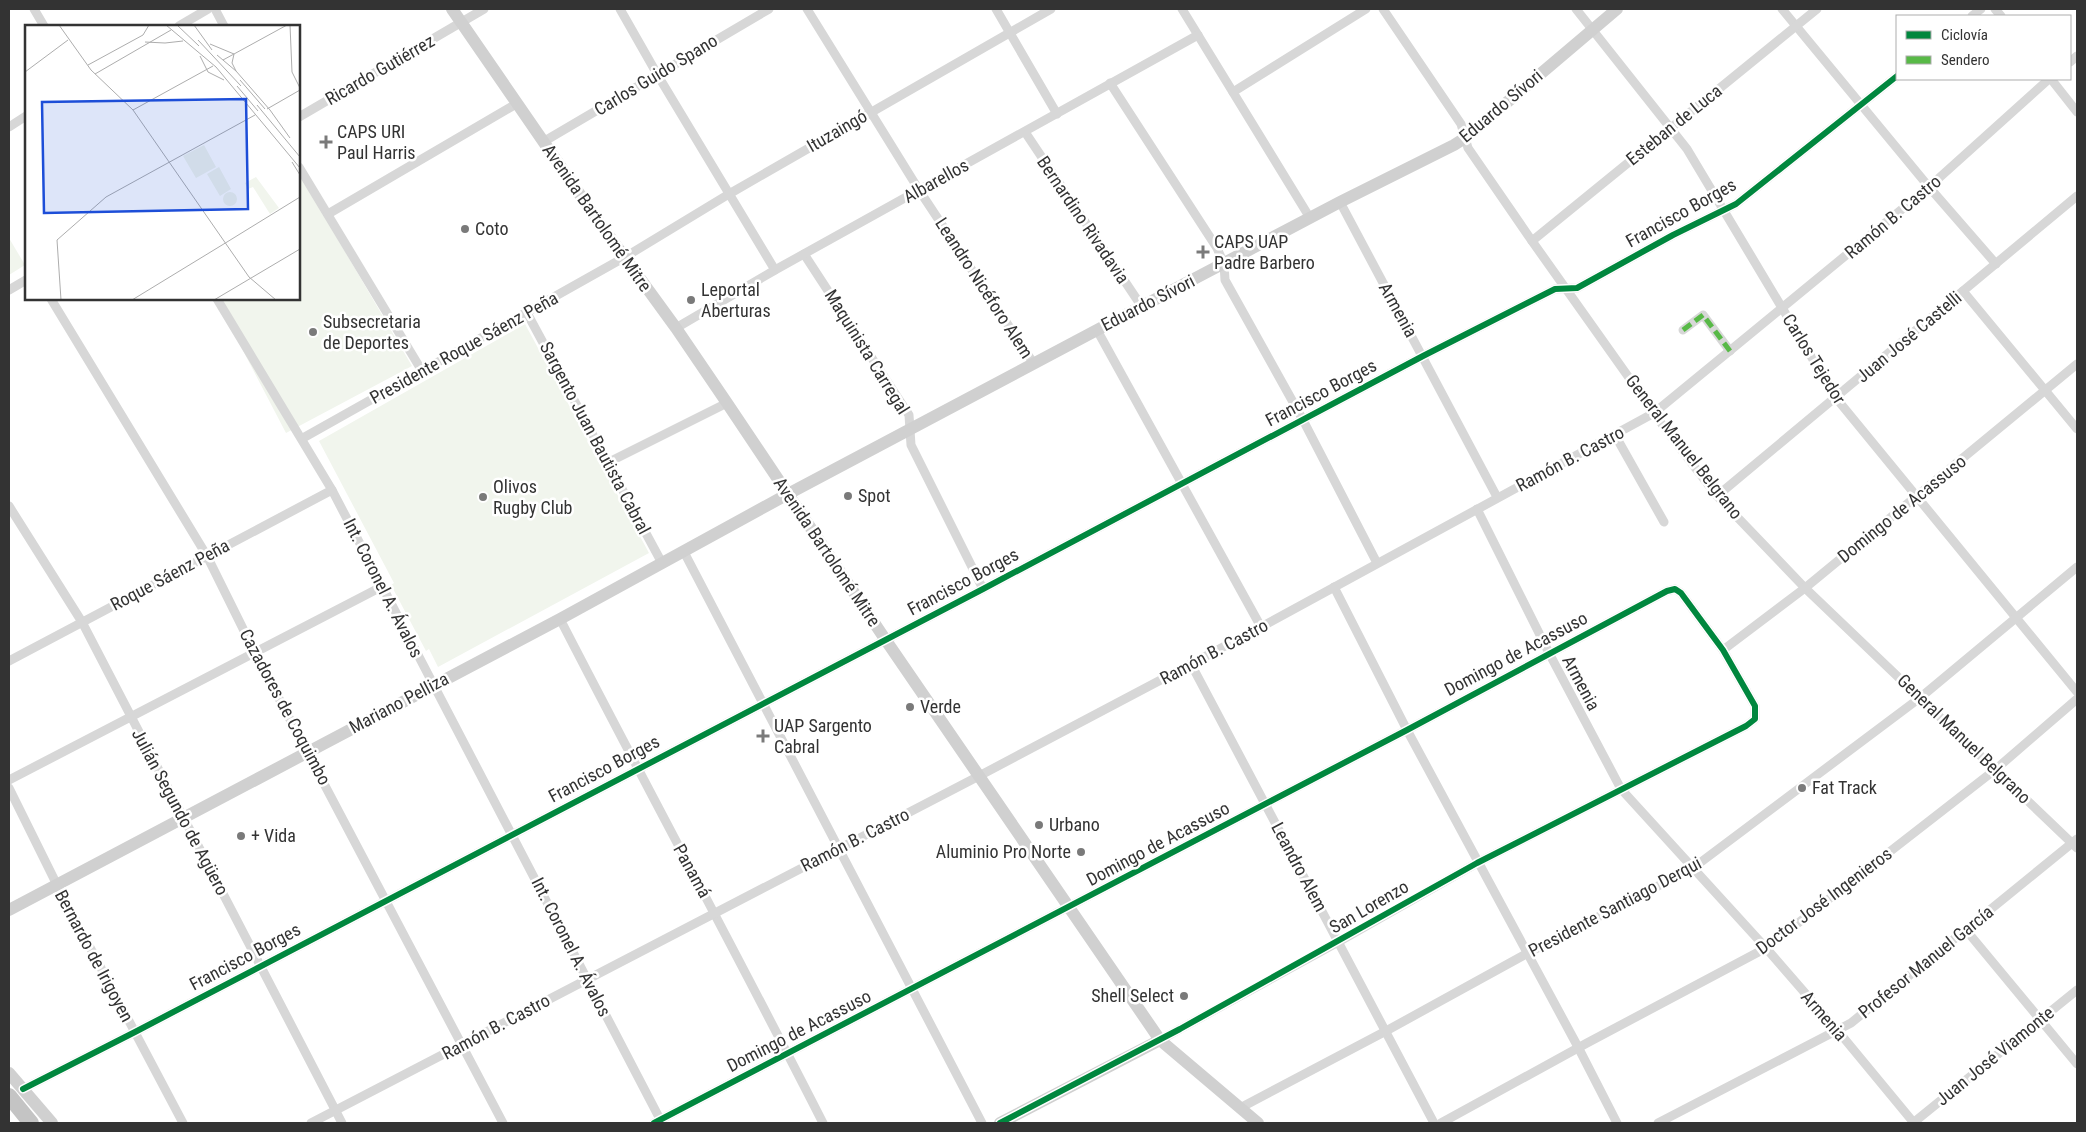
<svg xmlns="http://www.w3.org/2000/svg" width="2086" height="1132" font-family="'Roboto Condensed',sans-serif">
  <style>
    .green { fill: #f1f5ed }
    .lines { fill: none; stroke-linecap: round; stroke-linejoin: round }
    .street { stroke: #d7d7d7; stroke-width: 9 }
    .secondary { stroke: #d0d0d0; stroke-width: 12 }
    .highway { stroke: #c4c4c4; stroke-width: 16 }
    .quiet { stroke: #58b947; stroke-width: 5; stroke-dasharray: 10 5; stroke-linecap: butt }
    .cycleway-casing { stroke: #fff; stroke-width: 9 }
    .cycleway { stroke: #00873e; stroke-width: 6 }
    .poi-dot { fill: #7a7a7a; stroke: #fff; stroke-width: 2 }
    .labels { text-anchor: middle; stroke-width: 5; stroke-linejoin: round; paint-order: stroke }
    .street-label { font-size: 18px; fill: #333; stroke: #fff }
    .poi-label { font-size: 18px; fill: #333; stroke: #fff; text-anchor: start }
    .inset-road { fill: none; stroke: #adadad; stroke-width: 1 }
    .view { fill: #1d4ed8; fill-opacity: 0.15; stroke: #1d4ed8; stroke-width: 2.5 }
    .inset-edge { fill: none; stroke: #333; stroke-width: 2.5 }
  </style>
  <rect width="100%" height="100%" fill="#fff"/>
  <g class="green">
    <path d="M299,173L412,366L286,433L216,299H299Z"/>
    <path d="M9,238L25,265L9,275Z"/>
    <path d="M525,324L649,553L438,667L429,649L426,651L391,585L394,583L319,441Z"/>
  </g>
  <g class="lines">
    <g class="street">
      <path d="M34,9L44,26"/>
      <path d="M215,9L224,26"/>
      <path d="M620,9L657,74L775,270"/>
      <path d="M807,9L919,190L1034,364"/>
      <path d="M996,9L1057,114"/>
      <path d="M1182,9L1310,218"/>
      <path d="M1383,9L1461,124L1468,148L1532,241L1664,427L1717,496L1805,588L2077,848"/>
      <path d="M1576,9L1687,149L1836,398L2077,692"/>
      <path d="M1782,9L1929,187L1996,264"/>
      <path d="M1995,9L2001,16"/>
      <path d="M1972,16L1981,9"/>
      <path d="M179,26L208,9"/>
      <path d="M2070,62L2077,56"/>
      <path d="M2051,79L2077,112"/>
      <path d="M1110,83L1217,248L1224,264L1225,280L1303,420L1377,563"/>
      <path d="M1233,92L1366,9"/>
      <path d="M299,117L484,9"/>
      <path d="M9,127L26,116"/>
      <path d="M1025,132L1142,307"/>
      <path d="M543,142L769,9"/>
      <path d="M299,167L422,371"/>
      <path d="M1340,202L1497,497"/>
      <path d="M328,214L516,104"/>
      <path d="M1532,241L1817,9"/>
      <path d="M804,254L909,415L911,445L983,589"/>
      <path d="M9,290L26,280"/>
      <path d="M1963,291L2077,429"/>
      <path d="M51,299L207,556L255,653L503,1123"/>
      <path d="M217,299L332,490L662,1123"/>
      <path d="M527,313L662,563"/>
      <path d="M676,328L775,270L1198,35"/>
      <path d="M1097,330L1261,627"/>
      <path d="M1683,330L1703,315L1730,351"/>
      <path d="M1615,435L1664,522"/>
      <path d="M303,438L625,257L729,194L1051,9"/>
      <path d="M609,462L727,403"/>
      <path d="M1717,496L2077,196"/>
      <path d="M9,506L82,622L342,1123"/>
      <path d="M1477,509L1549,653L1621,789L1766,948L1838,1031L1914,1123"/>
      <path d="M684,552L982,1123"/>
      <path d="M1334,587L1407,730L1578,1047L1617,1123"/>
      <path d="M560,619C647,788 737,954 823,1123"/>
      <path d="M1723,650L1805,588L2077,364"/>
      <path d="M9,661L332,490"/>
      <path d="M1191,664L1434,1123"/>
      <path d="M9,780L383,586"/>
      <path d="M9,788L57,885L183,1123"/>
      <path d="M1966,930L2077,1064"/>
      <path d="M23,1089L135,1032L983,589L1423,356L1555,289L1577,288L1673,235L1736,204L1897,76"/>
      <path d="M1240,1108L1386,1031L1526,954L1693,868L1921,697L2077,567"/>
      <path d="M311,1123L979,776L1261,627L1654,413L1929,187L2049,79"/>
      <path d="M654,1123L1407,730L1667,591L1675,589L1681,593L1723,650L1755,706V719L1746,726L1477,863L1338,942L1160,1040"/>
      <path d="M1441,1123L1587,1043L1766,948L1996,769L2077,699"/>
      <path d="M1658,1123L1851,1023L2077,839"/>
      <path d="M1913,1123L2077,990"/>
    </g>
    <g class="secondary">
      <path d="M452,9L596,218L676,328L727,403L885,639L1160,1040L1258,1123"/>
      <path d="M9,910L560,619L788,494L1097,330L1340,202L1454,145L1465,138L1617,9"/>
      <path d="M9,1073L52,1123"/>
      <path d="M1000,1123L1160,1040"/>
    </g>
    <path class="highway" d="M9,1096L31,1123"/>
    <path class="quiet" d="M1683,330L1703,315L1730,351"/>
    <g class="cycleway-casing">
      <g id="cycleway">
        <path d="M23,1089L135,1032L983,589L1423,356L1555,289L1577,288L1673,235L1736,204L1897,76"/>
        <path d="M654,1123L1407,730L1667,591L1675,589L1681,593L1723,650L1755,706V719L1746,726L1477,863L1180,1029L1000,1123"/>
      </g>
    </g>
    <use href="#cycleway" class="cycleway"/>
  </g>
  <g class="poi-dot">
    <path d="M323.5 134.5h5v5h5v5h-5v5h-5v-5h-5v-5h5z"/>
    <circle cx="465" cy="229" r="5"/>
    <path d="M1200.5 244.5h5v5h5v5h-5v5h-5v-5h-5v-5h5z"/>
    <circle cx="691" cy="300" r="5"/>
    <circle cx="313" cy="332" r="5"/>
    <circle cx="848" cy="496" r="5"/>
    <circle cx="483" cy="497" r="5"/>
    <circle cx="910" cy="707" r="5"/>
    <path d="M760.5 728.5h5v5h5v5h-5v5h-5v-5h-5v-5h5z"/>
    <circle cx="1802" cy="788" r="5"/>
    <circle cx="1039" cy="825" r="5"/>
    <circle cx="241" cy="836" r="5"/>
    <circle cx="1081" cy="852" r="5"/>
    <circle cx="1184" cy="996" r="5"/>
  </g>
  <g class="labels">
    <g class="street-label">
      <text transform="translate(380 70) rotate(-30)" y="6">Ricardo Gutiérrez</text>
      <text transform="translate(656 75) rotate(-31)" y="6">Carlos Guido Spano</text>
      <text transform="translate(1501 106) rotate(-40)" y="6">Eduardo Sívori</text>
      <text transform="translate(1674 125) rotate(-39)" y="6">Esteban de Luca</text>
      <text transform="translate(837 131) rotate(-30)" y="6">Ituzaingó</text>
      <text transform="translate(936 181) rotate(-29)" y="6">Albarellos</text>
      <text transform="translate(1681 213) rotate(-29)" y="6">Francisco Borges</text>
      <text transform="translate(1893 217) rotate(-40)" y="6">Ramón B. Castro</text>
      <text transform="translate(597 218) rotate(55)" y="6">Avenida Bartolomé Mitre</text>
      <text transform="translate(1083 220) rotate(56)" y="6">Bernardino Rivadavia</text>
      <text transform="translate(984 288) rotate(57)" y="6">Leandro Nicéforo Alem</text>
      <text transform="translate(1148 303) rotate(-27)" y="6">Eduardo Sívori</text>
      <text transform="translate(1398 310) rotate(61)" y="6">Armenia</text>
      <text transform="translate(1909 337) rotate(-40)" y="6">Juan José Castelli</text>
      <text transform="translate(464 348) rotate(-29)" y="6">Presidente Roque Sáenz Peña</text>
      <text transform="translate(867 352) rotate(58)" y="6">Maquinista Carregal</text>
      <text transform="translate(1814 359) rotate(58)" y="6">Carlos Tejedor</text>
      <text transform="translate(1321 393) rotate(-28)" y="6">Francisco Borges</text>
      <text transform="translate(595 438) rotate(62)" y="6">Sargento Juan Bautista Cabral</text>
      <text transform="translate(1684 447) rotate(52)" y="6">General Manuel Belgrano</text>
      <text transform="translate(1570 459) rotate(-28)" y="6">Ramón B. Castro</text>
      <text transform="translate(1902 509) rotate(-39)" y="6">Domingo de Acassuso</text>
      <text transform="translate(827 552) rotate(56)" y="6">Avenida Bartolomé Mitre</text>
      <text transform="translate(170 575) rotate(-28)" y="6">Roque Sáenz Peña</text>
      <text transform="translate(963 582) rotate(-28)" y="6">Francisco Borges</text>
      <text transform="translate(383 588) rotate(63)" y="6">Int. Coronel A. Ávalos</text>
      <text transform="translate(1214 652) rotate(-28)" y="6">Ramón B. Castro</text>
      <text transform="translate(1516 654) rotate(-28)" y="6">Domingo de Acassuso</text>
      <text transform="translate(1581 683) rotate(62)" y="6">Armenia</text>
      <text transform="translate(399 703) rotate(-28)" y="6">Mariano Pelliza</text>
      <text transform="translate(285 707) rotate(62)" y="6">Cazadores de Coquimbo</text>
      <text transform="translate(1964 739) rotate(44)" y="6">General Manuel Belgrano</text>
      <text transform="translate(604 769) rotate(-28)" y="6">Francisco Borges</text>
      <text transform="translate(180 812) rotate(62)" y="6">Julián Segundo de Agüero</text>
      <text transform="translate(855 840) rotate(-27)" y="6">Ramón B. Castro</text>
      <text transform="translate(1158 844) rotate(-28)" y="6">Domingo de Acassuso</text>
      <text transform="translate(1299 867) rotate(62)" y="6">Leandro Alem</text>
      <text transform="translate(692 871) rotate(61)" y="6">Panamá</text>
      <text transform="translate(1824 901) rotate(-37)" y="6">Doctor José Ingenieros</text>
      <text transform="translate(1369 907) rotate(-30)" y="6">San Lorenzo</text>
      <text transform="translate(1615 907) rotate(-28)" y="6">Presidente Santiago Derqui</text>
      <text transform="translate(571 947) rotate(63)" y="6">Int. Coronel A. Ávalos</text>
      <text transform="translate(94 956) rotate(62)" y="6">Bernardo de Irigoyen</text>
      <text transform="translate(245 957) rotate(-28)" y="6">Francisco Borges</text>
      <text transform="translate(1926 962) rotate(-39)" y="6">Profesor Manuel García</text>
      <text transform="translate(1824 1016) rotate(49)" y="6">Armenia</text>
      <text transform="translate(496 1027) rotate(-28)" y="6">Ramón B. Castro</text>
      <text transform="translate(799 1031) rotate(-27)" y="6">Domingo de Acassuso</text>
      <text transform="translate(1995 1056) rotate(-39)" y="6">Juan José Viamonte</text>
    </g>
    <g class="poi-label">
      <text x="337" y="138">CAPS URI<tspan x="337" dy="21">Paul Harris</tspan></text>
      <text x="475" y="235">Coto</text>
      <text x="1214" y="248">CAPS UAP<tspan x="1214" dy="21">Padre Barbero</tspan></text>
      <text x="701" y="296">Leportal<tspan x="701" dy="21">Aberturas</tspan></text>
      <text x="323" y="328">Subsecretaria<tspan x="323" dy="21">de Deportes</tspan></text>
      <text x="493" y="493">Olivos<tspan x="493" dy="21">Rugby Club</tspan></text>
      <text x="858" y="502">Spot</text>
      <text x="920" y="713">Verde</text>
      <text x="774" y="732">UAP Sargento<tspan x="774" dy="21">Cabral</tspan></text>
      <text x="1812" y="794">Fat Track</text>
      <text x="1049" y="831">Urbano</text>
      <text x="251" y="842">+ Vida</text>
      <text x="1071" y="858" text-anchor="end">Aluminio Pro Norte</text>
      <text x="1174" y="1002" text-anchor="end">Shell Select</text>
    </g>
  </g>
  <g transform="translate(25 25)">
    <rect width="275" height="275" fill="#fff"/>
    <path d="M179,120L191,142L171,153L158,131ZM194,142L206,164L195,171L182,149ZM231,152L254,183L245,189L228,162L223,164L220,158ZM198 174a7 7 0 1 1 14 0a7 7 0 1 1-14 0Z" fill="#f1f5ed"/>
    <path class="inset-road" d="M34,0L66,45L108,85L224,252L251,275M141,0L191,42L275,143M152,0L174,21M169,0L187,25M265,0L267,47L275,63M173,15L216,61M120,17L140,18M140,18L158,16M185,19L209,29L207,38L211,46L245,85M192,30L211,46M175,31L183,47L199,55M198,35L262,0M63,40L118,10L124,0M0,47L43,15M70,49L146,5M215,55L240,84M212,61L233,86M232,80L275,132M242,84L275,65M108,85L188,41M245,85L265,113M267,137L275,150M202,217L275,172M36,275L32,215L81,172L230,90M107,275L202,217M189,275L275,224"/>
    <path class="view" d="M221,74L223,184L19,188L17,77Z"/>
    <rect width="275" height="275" class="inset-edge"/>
  </g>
  <rect width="2086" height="1132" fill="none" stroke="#333333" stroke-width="20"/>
  <rect x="1896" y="15" width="175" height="65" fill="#ffffff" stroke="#adadad"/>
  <rect x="1906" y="31" width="25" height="8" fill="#00873e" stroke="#adadad"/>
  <text x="1941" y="40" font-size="15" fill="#333333">Ciclovía</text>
  <rect x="1906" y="56" width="25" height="8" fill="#58b947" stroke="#adadad"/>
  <text x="1941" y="65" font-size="15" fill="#333333">Sendero</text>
</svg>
